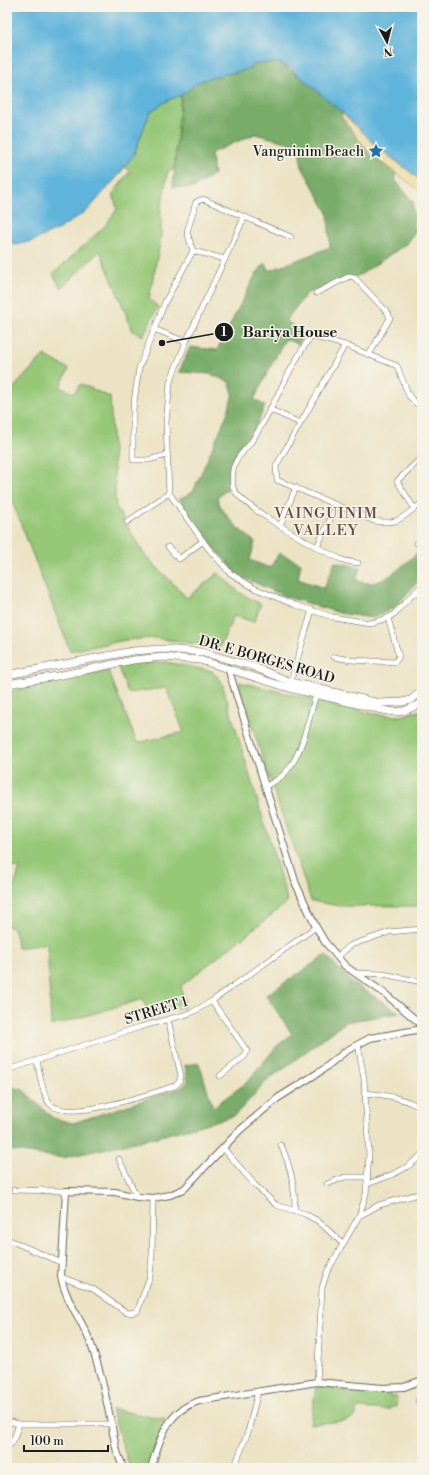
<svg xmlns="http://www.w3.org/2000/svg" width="429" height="1475" font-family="'Libre Bodoni',serif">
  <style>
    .green { fill: #96c878; stroke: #59724a }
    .forest { fill: #78ac68; stroke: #4a6442 }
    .sand { fill: #eeda9e; stroke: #857b5d }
    .water { fill: #5fb4db; stroke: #3e687c }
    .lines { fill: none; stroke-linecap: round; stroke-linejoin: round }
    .minor-casing { stroke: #656257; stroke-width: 6 }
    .tertiary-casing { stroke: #656257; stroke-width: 8 }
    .secondary-casing { stroke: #656257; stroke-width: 8 }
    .minor { stroke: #fff; stroke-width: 5 }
    .tertiary { stroke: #fff; stroke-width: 6 }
    .secondary { stroke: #fff; stroke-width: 7 }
    .labels { text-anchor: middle; stroke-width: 3; stroke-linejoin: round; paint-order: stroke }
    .poi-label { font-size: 14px; fill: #1c1c1c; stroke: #f7f3e8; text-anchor: end }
    .street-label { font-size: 14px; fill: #1c1c1c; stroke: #f7f3e8 }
    .neighbourhood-label { font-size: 15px; letter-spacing: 1px; fill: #674a42; stroke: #f7f3e8 }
    .leader { fill: none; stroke: #1c1c1c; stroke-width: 1.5 }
    .callout-dot { fill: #1c1c1c; stroke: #f7f3e8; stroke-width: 1.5 }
    .mark-label { font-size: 12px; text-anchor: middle; font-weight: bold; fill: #fff }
    .callout-label { font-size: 15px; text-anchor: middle; font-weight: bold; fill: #1c1c1c; stroke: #f7f3e8; stroke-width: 3; stroke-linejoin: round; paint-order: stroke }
  </style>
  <rect width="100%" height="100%" fill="#f7f3e8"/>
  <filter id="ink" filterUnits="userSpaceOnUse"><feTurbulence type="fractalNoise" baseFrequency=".025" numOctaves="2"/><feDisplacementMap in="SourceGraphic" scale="8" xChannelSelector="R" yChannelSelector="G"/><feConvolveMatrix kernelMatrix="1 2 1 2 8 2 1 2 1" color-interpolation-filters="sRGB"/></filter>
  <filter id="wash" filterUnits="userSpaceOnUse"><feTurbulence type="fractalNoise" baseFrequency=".012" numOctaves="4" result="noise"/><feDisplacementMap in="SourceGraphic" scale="16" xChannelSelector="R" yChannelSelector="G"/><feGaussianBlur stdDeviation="0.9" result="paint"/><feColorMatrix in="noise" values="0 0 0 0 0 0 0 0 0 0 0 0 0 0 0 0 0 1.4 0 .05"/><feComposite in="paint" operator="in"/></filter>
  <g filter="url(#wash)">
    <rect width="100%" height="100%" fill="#ece3c4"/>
    <g class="green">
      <path d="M181,95L174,170L168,171L161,209V238L149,299L158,307L143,336L133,331L100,251L61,288L53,274L105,226L117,209L113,194L130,171L124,167L134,154L150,112L167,101Z"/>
      <path d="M44,355L69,369L60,387L74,393L81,384L110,397L116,507L144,554L187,598L218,573L240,593L261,604L254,622L234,616L220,647L154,638L126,640L70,651L7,488V395Z"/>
      <path d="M166,662L212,671L221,680L288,902L181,986L185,1006L150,1017L143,999L51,1026L47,944L17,948L15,930L7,926V907L20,868L7,867V692L108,670L137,743L184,732L166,688L128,693L117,665Z"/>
      <path d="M239,682L375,714L400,716L422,710V906H339L311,901L248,714Z"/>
      <path d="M316,1386L352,1391L390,1393V1396L397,1397L396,1407H390L389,1410L358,1408L355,1417L345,1421L310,1424Z"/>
      <path d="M111,1409L166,1419L148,1468H130Z"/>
    </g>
    <g class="forest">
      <path d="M258,63H280L317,89L344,114L340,115L371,155L395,172L396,181L413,202L415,231L406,244L360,275L307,293L286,320L304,335L298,344L285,339L254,399L265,406L254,430L238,452L230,467V487L217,498C224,517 240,530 255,542L250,560L270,568L279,553L301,563L298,579L324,588L335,562L361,567L356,580C383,592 402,563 422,550V577L394,608L372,618L339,613L284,596L238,575L200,532L179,499L193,492L228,412L233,393L229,382L210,374L179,372L190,347L217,350L256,274L265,263L269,271L330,247L328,213L302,167L298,145L255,134L211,153L214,174L194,188L173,187L181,95L200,81L224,74L242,71Z"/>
      <path d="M326,955L354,984L400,1013L346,1022L269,1079L234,1116L157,1137L63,1158L7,1150V1087L22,1089L53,1118L73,1123L181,1088L188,1082L185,1065L199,1063L213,1107L246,1083L277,1046L292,1034L266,995Z"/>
    </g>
    <path class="sand" d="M344,114L375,145L422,181V192L371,155L340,115Z"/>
    <path class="water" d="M7,7H422V181L375,145L344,114L290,68L280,63H258L242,71L224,74L200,81L181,95L167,101L150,112L134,154L118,176L88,210L59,229L33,241L16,245L7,241Z"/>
  </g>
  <g filter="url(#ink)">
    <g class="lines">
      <g class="minor-casing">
        <g id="minor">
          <path d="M245,216L186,342L170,382L166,423L169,493L208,548L230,573L254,588L295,605L333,617L370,623L388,618L394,614L422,585"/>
          <path d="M193,251L187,232L196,202L203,199L291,237"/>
          <path d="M316,293L350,276L354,277L388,313L390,318L369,355"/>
          <path d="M154,329L186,342"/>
          <path d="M345,345L276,466L277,480L374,521C403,525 400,517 422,503"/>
          <path d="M269,409L300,423"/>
          <path d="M167,455L148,460H133V409L139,368L165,302L193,251L225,259"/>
          <path d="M414,508L397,481L422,457"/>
          <path d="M127,522L169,493"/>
          <path d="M280,526L296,487"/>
          <path d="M417,543L422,540"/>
          <path d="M168,547L179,559L203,541"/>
          <path d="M317,547L337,505"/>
          <path d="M358,563C353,562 348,562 343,560C324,552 237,505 233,487C232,482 232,471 234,466C238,454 247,449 253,439C275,406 288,368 311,336L345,345L397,366L409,396L422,409"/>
          <path d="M416,592L422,599"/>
          <path d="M334,657L351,660L395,662L399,657L388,618"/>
          <path d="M290,684L312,610"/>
          <path d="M266,786C273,782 280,779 286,772C303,753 308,719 316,695"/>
          <path d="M337,957L351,945L389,932L422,929"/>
          <path d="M356,973L383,974L422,982"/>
          <path d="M212,1001L247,1051L245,1056L220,1076"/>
          <path d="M37,1060C39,1071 43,1097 50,1104C68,1123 151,1093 175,1086L179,1082L181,1076L168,1019"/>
          <path d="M7,1070L140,1027L191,1013L212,1001L316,927"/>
          <path d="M364,1093C384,1095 405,1097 422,1109"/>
          <path d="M281,1145C291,1168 295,1186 295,1211"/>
          <path d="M223,1148L255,1185L276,1205L305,1214L318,1221L342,1243"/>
          <path d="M119,1159L137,1197"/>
          <path d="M327,1184L345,1177H368"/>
          <path d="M367,1184C387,1177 408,1170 422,1154"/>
          <path d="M14,1190L66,1191"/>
          <path d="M359,1216L379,1205L422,1193"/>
          <path d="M7,1239L62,1263"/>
          <path d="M61,1277L93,1289L127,1313L137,1312L150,1276L152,1256L153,1198"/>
          <path d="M317,1382L322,1288L327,1272L359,1216L366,1194L369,1155L364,1079L358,1044"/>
          <path d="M418,1401H422"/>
          <path d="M7,1421L19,1424"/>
          <path d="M7,1448L13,1441L19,1424H113"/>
          <path d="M234,1468L248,1432L258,1391"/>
        </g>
      </g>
      <g class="tertiary-casing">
        <g id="tertiary">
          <path d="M228,668L296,884L316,927L325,942L345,966L384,993L422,1025"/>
          <path d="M123,1468C121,1461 118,1455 116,1448C109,1413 103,1378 91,1344C83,1321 66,1302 61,1277L66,1191L115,1192L137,1197L153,1198L170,1195L184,1189L240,1130L278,1098L321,1071L346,1051L370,1038L422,1029"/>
          <path d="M151,1468C160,1438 167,1411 199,1401L317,1382L383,1388L404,1387L422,1380"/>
        </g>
      </g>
      <g class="secondary-casing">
        <g id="secondary">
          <path d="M7,675L133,651L163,649L202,652L254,667L291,682L379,703L403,702L411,700L422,691"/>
          <path d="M7,684L57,676L133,660L163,657L200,660L289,688L378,709L394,712L404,711L422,703"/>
        </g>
      </g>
      <use href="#minor" class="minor"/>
      <use href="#tertiary" class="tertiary"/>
      <use href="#secondary" class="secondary"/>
    </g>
  </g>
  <defs>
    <g id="sight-bare" transform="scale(1.2)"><path d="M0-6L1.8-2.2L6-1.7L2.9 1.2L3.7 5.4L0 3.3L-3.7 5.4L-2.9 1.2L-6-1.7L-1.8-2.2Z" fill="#1f6fb2" stroke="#f7f3e8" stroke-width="2.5" paint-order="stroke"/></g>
  </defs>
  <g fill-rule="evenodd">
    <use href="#sight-bare" x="376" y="151"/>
  </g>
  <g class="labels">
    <g class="poi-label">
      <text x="364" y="156">Vanguinim Beach</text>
    </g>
    <g class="street-label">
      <text transform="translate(267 659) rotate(16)" y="5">DR. E BORGES ROAD</text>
      <text transform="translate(156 1010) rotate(-17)" y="5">STREET 1</text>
    </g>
    <g class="neighbourhood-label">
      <text x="326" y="518">VAINGUINIM<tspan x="326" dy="17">VALLEY</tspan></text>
    </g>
  </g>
  <path class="leader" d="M162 343L224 332"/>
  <g class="callout-dot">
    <circle cx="162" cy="343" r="4"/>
    <circle cx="224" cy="332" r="10"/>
  </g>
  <g class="mark-label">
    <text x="224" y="336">1</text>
  </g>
  <g class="callout-label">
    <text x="290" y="337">Bariya House</text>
  </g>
  <rect width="429" height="1475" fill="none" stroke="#f7f3e8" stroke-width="24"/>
  <g transform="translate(387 42) rotate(173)" stroke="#f7f3e8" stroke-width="3" paint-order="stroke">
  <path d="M0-3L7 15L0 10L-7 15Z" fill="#1c1c1c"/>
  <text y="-6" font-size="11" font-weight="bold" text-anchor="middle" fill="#1c1c1c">N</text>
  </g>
  <path d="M24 1445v6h84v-6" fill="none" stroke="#1c1c1c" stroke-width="2"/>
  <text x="30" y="1445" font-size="12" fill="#1c1c1c" stroke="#f7f3e8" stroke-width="3" paint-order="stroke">100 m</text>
</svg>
